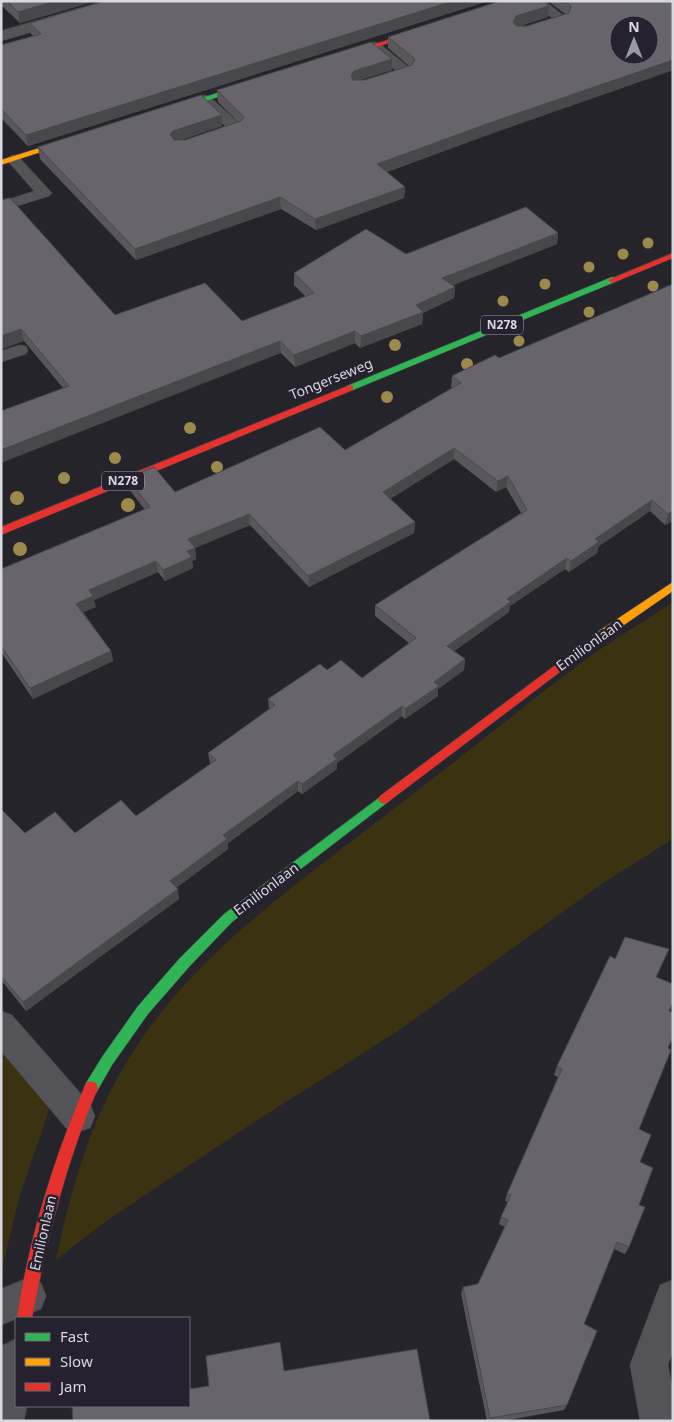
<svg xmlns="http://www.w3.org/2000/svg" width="674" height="1422" font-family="'Noto Sans',sans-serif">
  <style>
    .green { fill: #3b3212 }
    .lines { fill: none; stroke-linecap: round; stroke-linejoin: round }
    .lane-casing { stroke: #444248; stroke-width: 1 }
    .street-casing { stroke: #444248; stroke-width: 1 }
    .fast-casing { stroke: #444248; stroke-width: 1 }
    .slow-casing { stroke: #444248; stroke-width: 1 }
    .jam-casing { stroke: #444248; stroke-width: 1 }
    .lane { fill: #545358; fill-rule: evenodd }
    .street { fill: #545358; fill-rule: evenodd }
    .fast { fill: #30b455; fill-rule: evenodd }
    .slow { fill: #ff9f0a; fill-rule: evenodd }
    .jam { fill: #e5322d; fill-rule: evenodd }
    .tree { fill: #9c8a4d }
    .wall { fill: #59575c }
    .shaded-wall { fill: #48474b }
    .building { fill: #67656b; stroke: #48474b; fill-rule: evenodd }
    .labels { text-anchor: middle; stroke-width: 5; stroke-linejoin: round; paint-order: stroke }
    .shield { fill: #25212e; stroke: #a3a0aa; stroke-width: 1 }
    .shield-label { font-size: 12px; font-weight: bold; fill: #d9d7df }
    .street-label { font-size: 14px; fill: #d9d7df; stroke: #25212e }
  </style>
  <rect width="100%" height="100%" fill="#26242b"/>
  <g class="green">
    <path d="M673,602V839L600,885L398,1031L248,1126L106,1221L56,1260C71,1188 92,1114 133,1052C190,962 274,901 357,837C421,788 485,738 548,688L596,652Z"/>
    <path d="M1,1049L43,1097L49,1110L19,1198L1,1273Z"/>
  </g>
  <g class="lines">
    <g class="lane-casing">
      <g id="lane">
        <path d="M530,1H545L568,19L567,22L541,30L536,29L534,26L552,18Z"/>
        <path d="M374,42L379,43L411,69L413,72L411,75L383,83L378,82L376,79L378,76L396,71L369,49L367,46Z"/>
        <path d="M204,95L209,96L241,125L243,128L241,131L213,140L208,139L206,136L208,133L226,127L197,99Z"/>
        <path d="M13,155L18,156L52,193L49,196L1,211V202L34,191L6,159Z"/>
        <path d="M20,345L26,346L28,350L26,354L1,362V351Z"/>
      </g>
    </g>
    <g class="street-casing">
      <g id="street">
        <path d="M104,1H131L129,4L1,41V31Z"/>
        <path d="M1,1011L12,1015L90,1104L95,1116L90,1128L78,1132L66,1128L1,1051Z"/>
        <path d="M28,1278L41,1283L46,1296L41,1309L1,1325V1289Z"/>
        <path d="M673,1280V1351L668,1365L673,1391V1421H640L630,1365L660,1285Z"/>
        <path d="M16,1339V1406H27L24,1421H1V1348L3,1345Z"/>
      </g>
    </g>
    <g class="fast-casing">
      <g id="fast">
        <path d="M250,82L257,84L173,112L166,110Z"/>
        <path d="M612,277L615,278V282L353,390H347L345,388L347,386Z"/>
        <path d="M384,794L388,796L390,799L388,802L232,922L189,967L148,1014L112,1065L96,1093L91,1095L86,1093L84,1088L86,1083L102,1057L138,1006L179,959L224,914Z"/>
      </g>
    </g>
    <g class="slow-casing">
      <g id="slow">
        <path d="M71,138L78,140L1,165V160Z"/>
        <path d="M673,582V591L601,641H593L592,638L593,635Z"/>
      </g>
    </g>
    <g class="jam-casing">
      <g id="jam">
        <path d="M422,29L427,30L342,59L335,57Z"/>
        <path d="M673,253V258L615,282L612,283L608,280Z"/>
        <path d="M350,385L353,386V390L1,535V527Z"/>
        <path d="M597,634L602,638L601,641L388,802L384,804L380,802L378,799L380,796Z"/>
        <path d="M91,1081L96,1083L98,1088C66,1162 47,1239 32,1318H17C29,1237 54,1158 86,1083Z"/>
      </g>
    </g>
    <use href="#lane" class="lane"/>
    <use href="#street" class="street"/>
    <use href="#fast" class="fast"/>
    <use href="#slow" class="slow"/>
    <use href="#jam" class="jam"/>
  </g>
  <g class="tree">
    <circle cx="648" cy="243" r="5.5"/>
    <circle cx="623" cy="254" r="5.5"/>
    <circle cx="589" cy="267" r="5.5"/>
    <circle cx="545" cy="284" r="5.5"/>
    <circle cx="653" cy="286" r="5.5"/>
    <circle cx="503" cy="301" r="5.5"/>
    <circle cx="589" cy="312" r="5.5"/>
    <circle cx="519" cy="341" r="5.5"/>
    <circle cx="395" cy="345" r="6"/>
    <circle cx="467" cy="364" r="6"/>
    <circle cx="387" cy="397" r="6"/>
    <circle cx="190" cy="428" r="6"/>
    <circle cx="115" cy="458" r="6"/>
    <circle cx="217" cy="467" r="6"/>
    <circle cx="64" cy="478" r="6"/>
    <circle cx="17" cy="498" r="7"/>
    <circle cx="128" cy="505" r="7"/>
    <circle cx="20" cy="549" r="7"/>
  </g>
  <g class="wall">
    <path d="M1,1H96L20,23L1,5Z"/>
    <path d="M105,1H488L28,146L1,118V45L33,36L31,34L30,23Z"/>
    <path d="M548,1H673V70L493,133L387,172L405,187L404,198L316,230L281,209L136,260L40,159L38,147L222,126L181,140H185L238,122L218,102L217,90L392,59V70L360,80H365L409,66L388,48V37L549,6L548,17L520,26H527L565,14Z"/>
    <path d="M3,199L115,315L242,321L306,297L294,285V273L406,254L558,233L557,244L453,285L455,287L454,298L423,313L422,324L360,348L355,343L295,367L281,353L63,388L24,341L1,349Z"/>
    <path d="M673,284V521L665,525L650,511L599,546L597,553L569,572L565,569L510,606L509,612L454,651L465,659L464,670L438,689V696L405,719L402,716L337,763V769L302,794L298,791L228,843V849L176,888L179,899L26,1011L1,980V809L25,833H75L136,816L211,764L210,763L208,753L269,709L268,699L327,670L362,678L409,643L375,616V605L521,513L506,487L496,492L454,459L390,499L415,522L414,533L309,587L250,525L195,548L196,559L192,561L193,568L165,581L158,572L94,600L96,607L83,612L111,651L113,661L33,699L1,652V569L145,510L129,489L127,478L175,492L345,450L452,388L451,387L452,376L499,358Z"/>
    <path d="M669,949L656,978L669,1011L639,1129L640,1162L639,1205L629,1247L625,1254L614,1249L584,1324L567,1405L564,1410L503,1421H487L461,1294L463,1287L478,1284L505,1227L499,1224L501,1217L508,1202L505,1201L507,1194L558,1077L554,1075L557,1066L615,959Z"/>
  </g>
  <g class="shaded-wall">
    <path d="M56,1H96L20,23L18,12Z"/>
    <path d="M453,1H488L28,146L26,135Z"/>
    <path d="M549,6L548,17L514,27L513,22L516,16Z"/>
    <path d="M392,59V70L353,82L351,75L354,71Z"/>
    <path d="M673,60V70L493,133L377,175V164L495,121Z"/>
    <path d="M222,115V126L174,142L170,134L173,131Z"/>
    <path d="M405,187L404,198L316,230L315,219Z"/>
    <path d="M1,190L3,199L1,201Z"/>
    <path d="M280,197L281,209L136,260L135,249Z"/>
    <path d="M558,233L557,244L441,290L442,278Z"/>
    <path d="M455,287L454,298L423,313L422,324L360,348L361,336L416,305Z"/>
    <path d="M21,329L24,341L1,349V336Z"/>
    <path d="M355,331V343L295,367L294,355Z"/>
    <path d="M280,341L281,353L1,463V450Z"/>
    <path d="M454,448V459L383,503V492Z"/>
    <path d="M508,476L506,487L496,492L498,481Z"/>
    <path d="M652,500L650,511L599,546L597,553L569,572L571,561L595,539Z"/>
    <path d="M673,511V521L665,525L668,514Z"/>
    <path d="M249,514L250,525L195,548L196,559L192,561L193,568L165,581L163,570L187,551L188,539Z"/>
    <path d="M415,522L414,533L309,587L308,576Z"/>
    <path d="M567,558L565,569L510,606L509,612L446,656L447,646L507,599Z"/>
    <path d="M156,561L158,572L94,600L96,607L79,614L76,604L89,590Z"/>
    <path d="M111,651L113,661L33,699L30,688Z"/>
    <path d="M465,659L464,670L438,689V696L405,719V709L434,682Z"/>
    <path d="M402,706V716L337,763V769L302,794V784L333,755Z"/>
    <path d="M298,781V791L228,843V849L172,891L170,881L223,835Z"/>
    <path d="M178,889L179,899L26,1011L23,1002Z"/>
  </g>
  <g class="building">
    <path d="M7,1H56L18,12Z"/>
    <path d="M105,1H453L26,135L1,109V45L41,34L30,23Z"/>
    <path d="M500,1H543L549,6L516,16L513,22L516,26H527L569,13L571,6L564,1H673V60L495,121L377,164L405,187L315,219L280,197L135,249L38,147L201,95L222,115L173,131L170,134L174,140H185L241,121L244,117L217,90L371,42L392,59L354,71L351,75L353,80H365L412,65L415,59L388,37ZM619,25H649V55H619Z"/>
    <path d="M10,198L115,315L205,283L242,321L314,293L294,273L366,229L406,254L526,207L558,233L442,278L455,287L416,305L423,312L361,336L355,331L294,355L280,341L1,450V411L69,386L21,329L1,336V200Z"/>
    <path d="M673,284V511L668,514L652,500L595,539L599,542L571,561L567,558L507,599L511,602L447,646L465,659L434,682L439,686L405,709L402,706L333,755L337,759L302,784L298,781L223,835L227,839L170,881L178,889L23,1002L1,976V809L25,833L55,812L75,833L121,800L136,816L216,760L208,753L275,705L268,699L320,664L327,670L341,660L362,678L416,638L375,605L527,510L508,476L498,481L454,448L383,492L415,522L308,576L249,514L188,539L195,548L187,551L192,557L163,570L156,561L89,590L93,596L76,604L111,651L30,688L1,646V569L150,507L127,478L154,467L175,492L320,427L345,450L461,383L452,376L495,355L499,358Z"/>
    <path d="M625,937L669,949L656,977L673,984V1002L669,1011L673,1013V1037L668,1048L671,1050L639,1129L651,1135L640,1162L653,1168L639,1205L645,1207L629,1247L617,1242L584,1324L597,1331L567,1405L490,1418L463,1287L478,1284L508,1220L501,1217L511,1195L507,1194L562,1069L557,1066L610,956L615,959Z"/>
    <path d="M280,1342L284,1371L417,1349L430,1421H73L72,1406H189V1389L209,1386L206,1356Z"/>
  </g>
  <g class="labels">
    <g class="shield">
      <rect x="481" y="315.5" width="42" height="19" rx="4"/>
      <rect x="102" y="471.5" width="42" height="19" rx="4"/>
    </g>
    <g class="shield-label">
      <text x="502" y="329">N278</text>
      <text x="123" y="485">N278</text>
    </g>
    <g class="street-label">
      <text transform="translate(331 379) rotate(-22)" y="5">Tongerseweg</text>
      <text transform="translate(589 645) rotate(-36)" y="5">Emilionlaan</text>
      <text transform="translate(266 889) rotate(-37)" y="5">Emilionlaan</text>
      <text transform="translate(43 1233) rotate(-77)" y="5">Emilionlaan</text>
    </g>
  </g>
  <rect width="674" height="1422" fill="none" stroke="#d9d7df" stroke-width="5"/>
  <rect x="15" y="1317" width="175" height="90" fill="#25212e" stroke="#6d6a75"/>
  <rect x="25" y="1333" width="25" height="8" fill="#30b455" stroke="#6d6a75"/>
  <text x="60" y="1342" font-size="15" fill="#d9d7df">Fast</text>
  <rect x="25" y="1358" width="25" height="8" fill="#ff9f0a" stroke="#6d6a75"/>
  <text x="60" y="1367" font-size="15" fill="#d9d7df">Slow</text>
  <rect x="25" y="1383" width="25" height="8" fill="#e5322d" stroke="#6d6a75"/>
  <text x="60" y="1392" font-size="15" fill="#d9d7df">Jam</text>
  <g transform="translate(634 40)"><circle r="24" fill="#25212e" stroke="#6d6a75"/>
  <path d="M0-4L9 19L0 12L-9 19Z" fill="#9a98a0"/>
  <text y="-8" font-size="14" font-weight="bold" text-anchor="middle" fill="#d9d7df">N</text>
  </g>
</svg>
